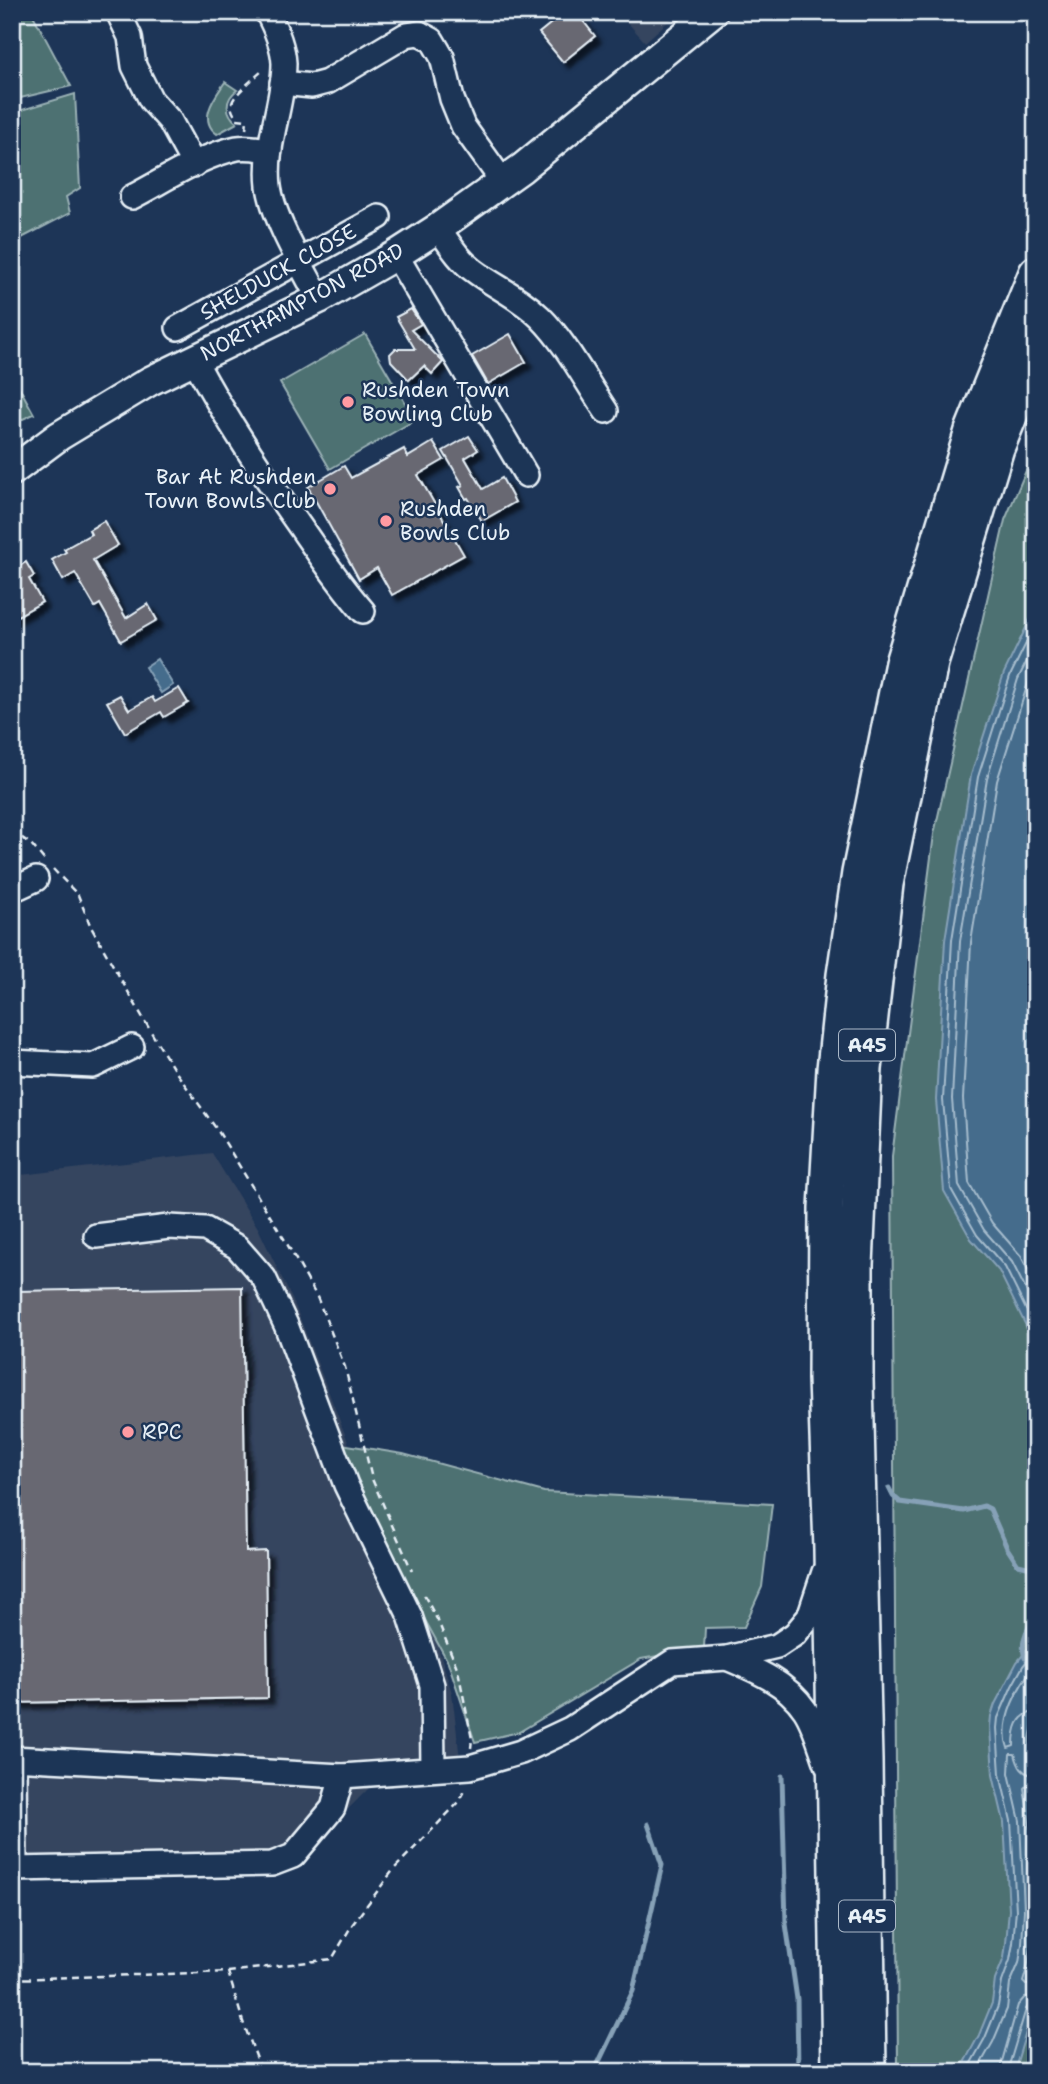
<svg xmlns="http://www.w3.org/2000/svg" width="1048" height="2084" font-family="'Shantell Sans',sans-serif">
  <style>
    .built { fill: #34445f }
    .green { fill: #4d7172; stroke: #9ab1b5; stroke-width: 2 }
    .water { fill: #446c8c; stroke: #86a1b7; stroke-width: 2 }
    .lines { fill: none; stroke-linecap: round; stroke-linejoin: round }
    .shore { stroke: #a6bccd; stroke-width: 2 }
    .stream { stroke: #86a1b7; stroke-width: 5 }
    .building { fill: #686872; stroke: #e8f1f8; stroke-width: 2; filter: url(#shadow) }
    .minor-casing { stroke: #e8f1f8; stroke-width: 28 }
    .major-casing { stroke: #e8f1f8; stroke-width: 33 }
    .highway-casing { stroke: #e8f1f8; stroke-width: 38 }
    .path { stroke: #e8f1f8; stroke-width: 2.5; stroke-dasharray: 7 5; stroke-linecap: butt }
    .minor { stroke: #1d3557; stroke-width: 23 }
    .major { stroke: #1d3557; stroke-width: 28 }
    .highway { stroke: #1d3557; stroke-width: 33 }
    .poi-dot { fill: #ff9aa2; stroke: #1d3557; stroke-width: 2.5 }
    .labels { text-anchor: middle; stroke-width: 5; stroke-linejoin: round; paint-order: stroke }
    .shield { fill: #1d3557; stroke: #abb9c8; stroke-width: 2 }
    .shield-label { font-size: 19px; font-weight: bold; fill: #e8f1f8 }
    .street-label { font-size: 21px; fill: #e8f1f8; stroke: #1d3557 }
    .poi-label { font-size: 21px; fill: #e8f1f8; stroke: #1d3557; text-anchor: start }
  </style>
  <defs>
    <filter id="shadow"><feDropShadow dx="6" dy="6" stdDeviation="2" flood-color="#0009"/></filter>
  </defs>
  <rect width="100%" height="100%" fill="#1d3557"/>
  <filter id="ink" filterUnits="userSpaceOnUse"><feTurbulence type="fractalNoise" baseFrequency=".0143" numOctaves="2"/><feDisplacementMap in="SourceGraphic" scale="14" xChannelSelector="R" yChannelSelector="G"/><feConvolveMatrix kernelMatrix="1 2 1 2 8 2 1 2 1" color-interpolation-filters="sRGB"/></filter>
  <g filter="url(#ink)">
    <g class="built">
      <path d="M618,12H679L645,42Z"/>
      <path d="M212,1153L258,1228L294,1303L348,1442L377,1526L434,1633L452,1693L462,1775L371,1786L285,1873L12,1874V1176Z"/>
    </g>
    <g class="green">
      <path d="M12,12H34L33,15L71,86L12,100Z"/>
      <path d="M225,82L237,90C224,100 225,113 237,123L217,134C197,119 215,97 225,82Z"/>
      <path d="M75,94L80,188L66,197L70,213L12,243V113Z"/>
      <path d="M365,334L415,420L330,469L280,383Z"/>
      <path d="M12,374L34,414L14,423L12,422Z"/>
      <path d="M1036,447V2072H898L892,1156L934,834L1005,520Z"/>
      <path d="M341,1444L403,1454L544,1492L772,1504L762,1587L744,1627L705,1628L704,1648L641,1659L519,1732L475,1742L448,1662L368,1516Z"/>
    </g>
    <g class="water">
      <path d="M1036,607V1352L1033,1340L999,1271L971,1239L944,1191L936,1100L945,940L971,775L1004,673Z"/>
      <path d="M157,659L173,685L161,693L145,667Z"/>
      <path d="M1036,1639V1715L1029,1741L1036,1778V1999L1014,2072H959L979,2035L992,2003L995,1980L1004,1958L1006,1943L1009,1910L1004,1822L993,1775L990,1727L991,1716L995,1704L1017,1662Z"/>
    </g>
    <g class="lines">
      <g class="shore">
        <path d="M1036,623L1010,676L978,777L952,940L943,1100L951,1189L977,1235L1005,1267L1036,1330"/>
        <path d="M1036,643L1018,679L987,779L960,941L952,1099L959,1186L984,1230L1012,1262L1036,1310"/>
        <path d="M1036,667L1028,683L997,781L971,942L963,1099L969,1183L992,1223L1021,1256L1036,1286"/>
        <path d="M1036,1664C1019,1685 998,1721 1008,1748L1014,1746C1014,1730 1017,1713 1036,1712"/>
        <path d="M1036,1786L1027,1785L1024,1788C1034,1848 1042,1924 1023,1982L1026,1985L1036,1984"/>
        <path d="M966,2072L985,2038L998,2006L1002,1982L1010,1960L1013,1943L1016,1910L1011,1821L1000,1774L997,1728L998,1718L1012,1686L1023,1666L1036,1650"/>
        <path d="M976,2072L993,2042L1007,2009L1010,1984L1019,1963L1022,1944L1024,1910L1020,1821L1009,1773L1010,1754H1015C1018,1766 1022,1775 1036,1775"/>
        <path d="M999,2072L1018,2005L1025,1997L1036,1995"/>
        <path d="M1007,2072L1026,2009L1030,2004H1036"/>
      </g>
      <g class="stream">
        <path d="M889,1488L893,1496L900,1502L964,1511L984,1506L990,1509L1007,1548L1018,1565L1036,1569"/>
        <path d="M1025,1658C1020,1642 1026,1629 1036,1617"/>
        <path d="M782,1776L786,1924L797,1999L798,2072"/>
        <path d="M594,2072L633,1991L662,1865L648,1824"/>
      </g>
    </g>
    <g class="building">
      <path d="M565,12H576L595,36L563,62L539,33Z"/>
      <path d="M411,309L421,324L411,330L443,362L432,374L424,366L409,380L391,361L390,354L395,349H415L396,317Z"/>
      <path d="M510,334L526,362L488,384L472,356Z"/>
      <path d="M469,436L478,450L465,458L483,489L502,478L515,502L482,521L468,498L466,499L459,487L463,485L443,451Z"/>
      <path d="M433,442L444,460L418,475L464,555L392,595L377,568L359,579L308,487L344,466L351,478L404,449L408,457Z"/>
      <path d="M104,521L118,545L93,560L126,618L148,604L157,620L121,641L100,604L95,607L75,573L63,580L52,560L66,552L64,549L91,534L89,530Z"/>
      <path d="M26,562L34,576L29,579L42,602L12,619V571Z"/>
      <path d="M179,688L188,703L164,717L161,712L125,733L107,702L120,695L129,710L152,697L155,702Z"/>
      <path d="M242,1287L246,1552L266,1551L268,1698L12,1703V1312H16V1291Z"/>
    </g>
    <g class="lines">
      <g class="minor-casing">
        <g id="minor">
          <path d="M118,12L130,37L134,66L151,100L170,121L194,165"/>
          <path d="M267,12C275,27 283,45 284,63C284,104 264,144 269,186C273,218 303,268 319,299"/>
          <path d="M419,33L432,40L442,57L452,99L463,126L503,182"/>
          <path d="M282,83L312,86L327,82L406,35L419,33"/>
          <path d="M132,197C165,180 200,156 237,148C248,146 260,149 270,150"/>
          <path d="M438,228C449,243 458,259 473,270C495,287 520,297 540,317C567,344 585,380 606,411"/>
          <path d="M396,255L526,475"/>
          <path d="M178,328L379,217"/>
          <path d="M194,359C225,418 263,474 301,528C321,557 340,585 363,611"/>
          <path d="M12,890L36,879"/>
          <path d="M12,1062L93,1066L132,1047"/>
          <path d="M96,1236L169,1227L205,1229L237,1247L264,1278L286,1325L346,1485L410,1616L432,1685L433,1769"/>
          <path d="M727,1658C756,1670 787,1683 805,1710C815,1725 821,1749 828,1767"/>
          <path d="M12,1758L342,1776"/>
          <path d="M14,1758L15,1869"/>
          <path d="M12,1869L272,1864L293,1856L333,1808L342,1776L470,1767L521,1752L570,1729L672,1662L727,1658L777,1646L795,1634L809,1617L824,1572"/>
        </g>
      </g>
      <g class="major-casing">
        <path id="major" d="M12,471L59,436L150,381L319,299L396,255L438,228L522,168L713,12"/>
      </g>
      <g class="highway-casing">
        <g id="highway">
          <path d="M839,2072L831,1549L825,1379L826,1208L834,1069L844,975L859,873L902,663L972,431L1036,273"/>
          <path d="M869,2072L865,1760L856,1380V1265L865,1069L886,884L931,663L997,448L1036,353"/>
        </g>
      </g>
      <g class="path">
        <path d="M246,129L247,120L237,119C234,114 230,109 232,103C234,94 257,76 264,69"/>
        <path d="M12,831L31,844L46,862"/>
        <path d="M53,869L78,895L91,927L154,1037L173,1068L218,1131L286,1242L317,1297L345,1367L372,1479L412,1571"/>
        <path d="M424,1595L438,1621L458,1670L472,1739L471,1748"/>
        <path d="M228,1972L243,2022L262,2072"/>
        <path d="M12,1979L228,1972L332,1959L352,1925L394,1869L459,1802L466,1789"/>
        <path d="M1032,2072L1036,2060"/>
      </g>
      <use href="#minor" class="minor"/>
      <use href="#major" class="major"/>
      <use href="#highway" class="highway"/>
    </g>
  </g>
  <g class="poi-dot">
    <circle cx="348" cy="402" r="7"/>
    <circle cx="330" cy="489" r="7"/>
    <circle cx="386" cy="521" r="7"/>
    <circle cx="128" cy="1432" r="7"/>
  </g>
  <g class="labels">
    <g class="shield">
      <rect x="839" y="1029.5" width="56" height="31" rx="5"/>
      <rect x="839" y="1900.5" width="56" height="31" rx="5"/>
    </g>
    <g class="shield-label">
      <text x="867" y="1052">A45</text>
      <text x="867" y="1923">A45</text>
    </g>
    <g class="street-label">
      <text transform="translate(278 272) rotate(-29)" y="7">SHELDUCK CLOSE</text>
      <text transform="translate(302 302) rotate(-28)" y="7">NORTHAMPTON ROAD</text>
    </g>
    <g class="poi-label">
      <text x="362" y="397">Rushden Town<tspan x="362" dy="24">Bowling Club</tspan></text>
      <text x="316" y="484" text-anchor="end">Bar At Rushden<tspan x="316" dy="24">Town Bowls Club</tspan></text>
      <text x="400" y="516">Rushden<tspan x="400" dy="24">Bowls Club</tspan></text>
      <text x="142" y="1439">RPC</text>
    </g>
  </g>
  <rect width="1048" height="2084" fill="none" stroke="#1d3557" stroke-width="42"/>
  <rect x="21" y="21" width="1006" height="2042" fill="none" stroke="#e8f1f8" stroke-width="2.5" filter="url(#ink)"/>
</svg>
